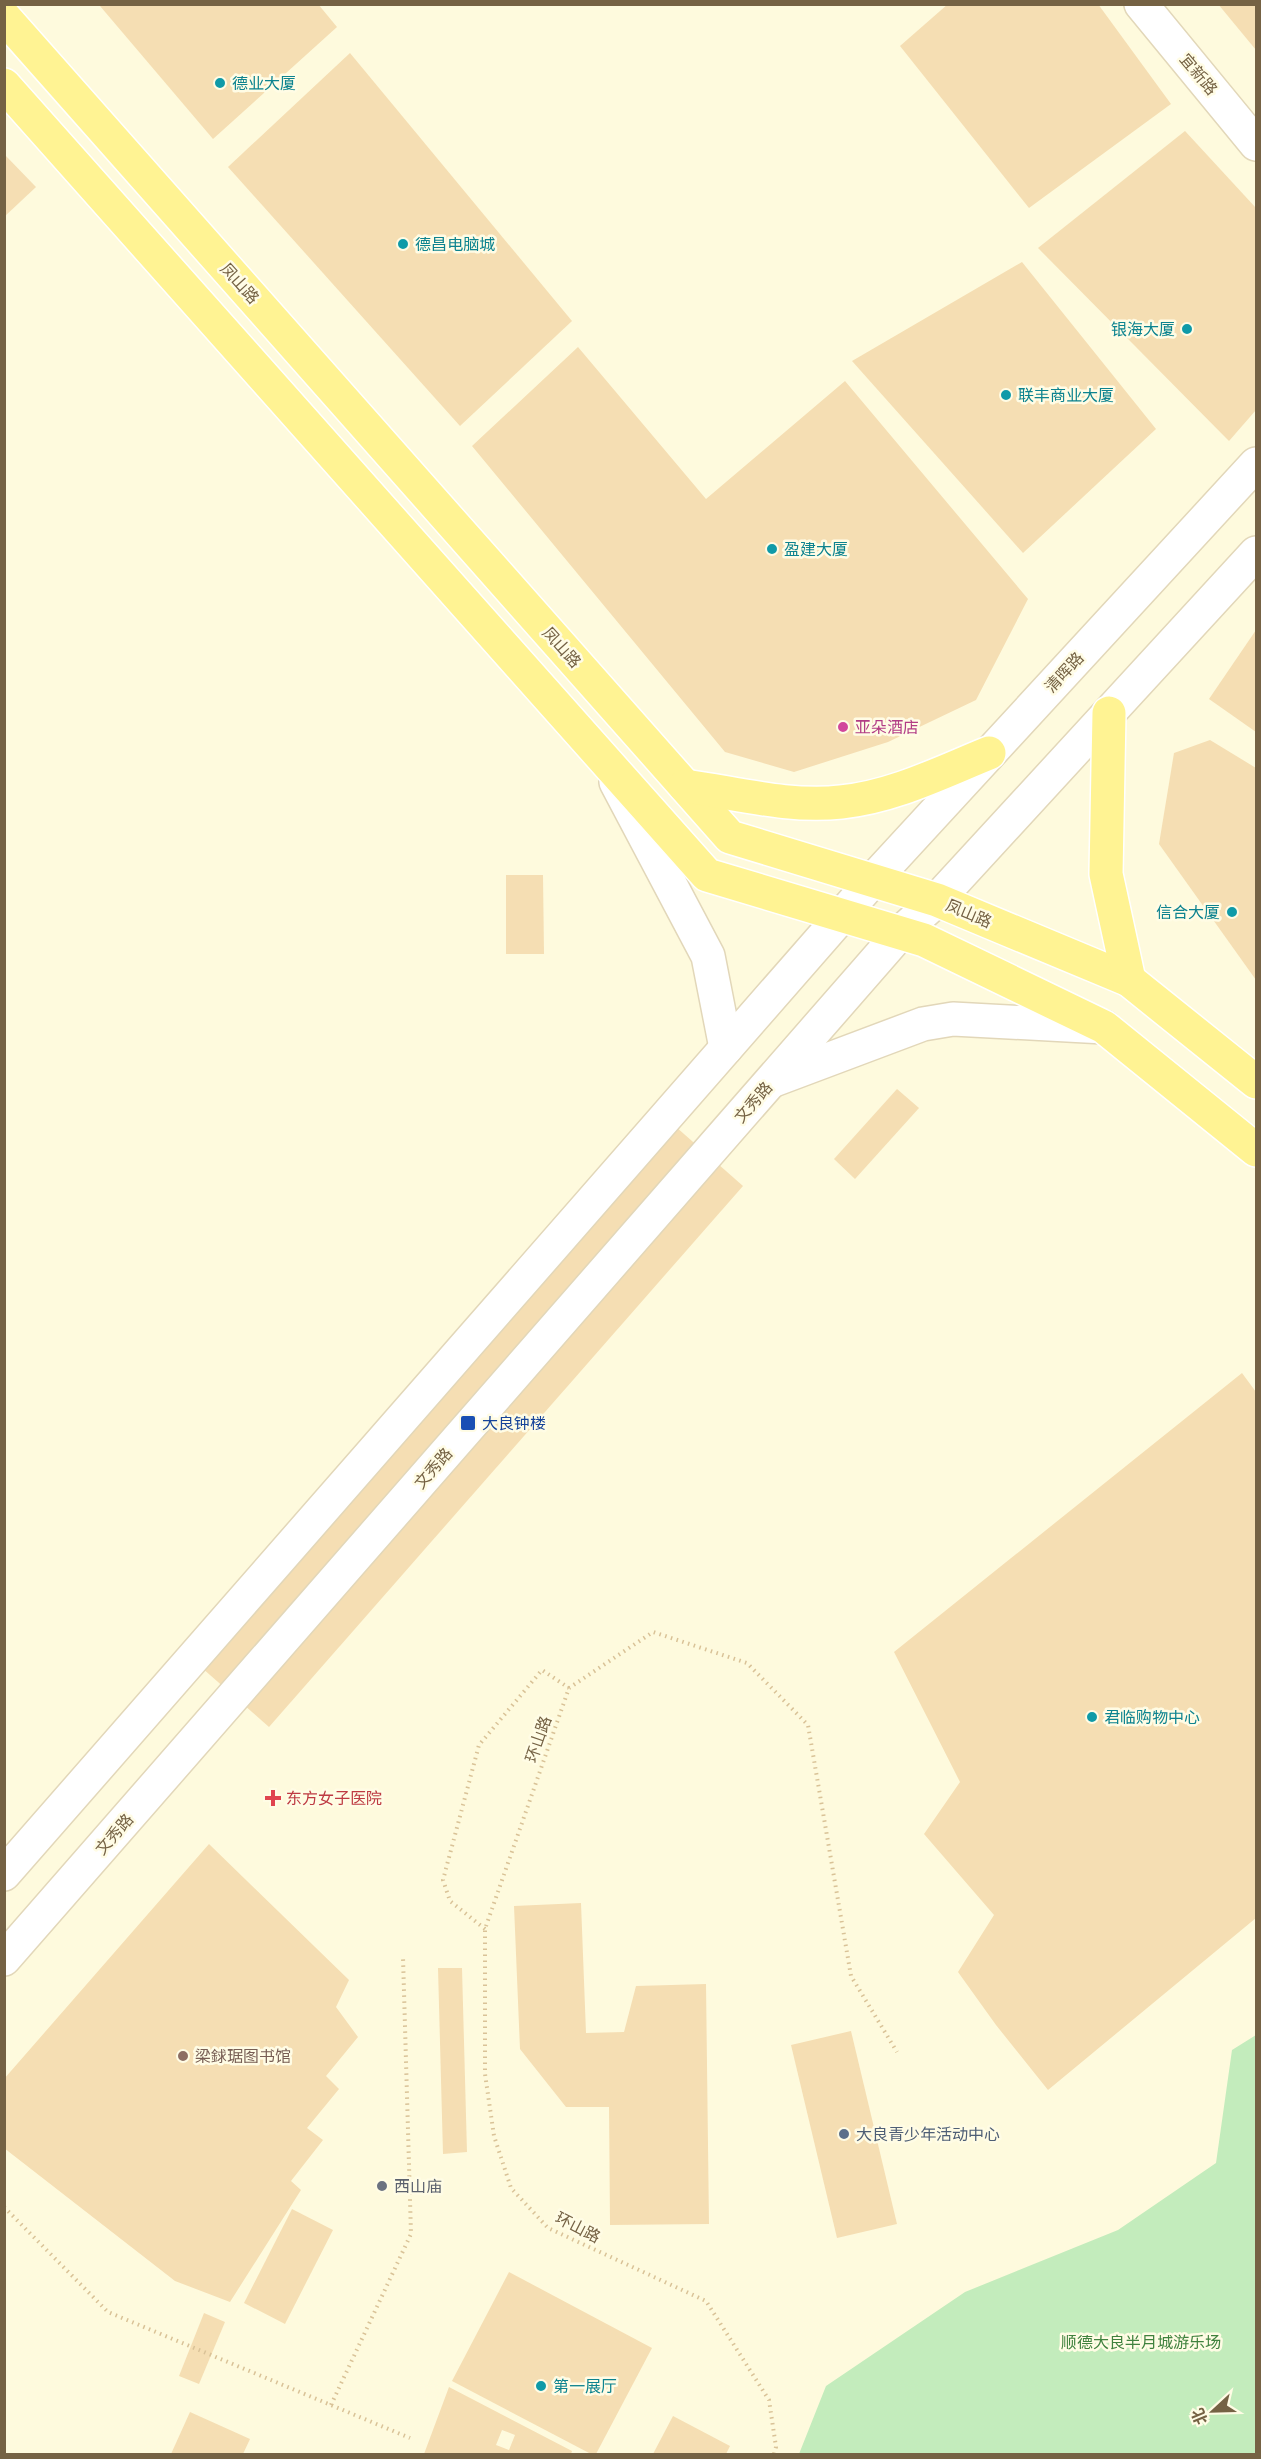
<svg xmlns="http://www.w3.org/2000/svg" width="1261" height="2459" font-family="Helvetica,'Noto Sans SC',sans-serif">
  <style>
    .green { fill: #c3ecbc }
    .building { fill: #f5deb3; fill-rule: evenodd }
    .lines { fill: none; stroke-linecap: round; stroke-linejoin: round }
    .minor-casing { stroke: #e2d7b9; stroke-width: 36 }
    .major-casing { stroke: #fff; stroke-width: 36 }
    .path { stroke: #d9c297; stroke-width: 4; stroke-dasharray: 1.5 4.5; stroke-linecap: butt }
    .minor { stroke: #fff; stroke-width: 33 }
    .major { stroke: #fff393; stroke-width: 33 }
    .culture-dot { fill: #0f9aa8; stroke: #fffce5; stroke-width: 2 }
    .hotel-dot { fill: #d1479c; stroke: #fffce5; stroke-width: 2 }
    .transit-dot { fill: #1a4fb4; stroke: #fffce5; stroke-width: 2 }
    .health-dot { fill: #e0444e; stroke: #fffce5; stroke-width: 2 }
    .education-dot { fill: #8d6e63; stroke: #fffce5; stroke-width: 2 }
    .service-dot { fill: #5c6f8a; stroke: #fffce5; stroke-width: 2 }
    .worship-dot { fill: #6b7280; stroke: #fffce5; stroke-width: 2 }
    .labels { text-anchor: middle; stroke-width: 5; stroke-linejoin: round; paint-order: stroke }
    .street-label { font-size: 16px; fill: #756244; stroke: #fffce5 }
    .culture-label { font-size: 16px; fill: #0d838f; stroke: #fffce5; text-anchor: start }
    .hotel-label { font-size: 16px; fill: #b23c85; stroke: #fffce5; text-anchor: start }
    .transit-label { font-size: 16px; fill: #164399; stroke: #fffce5; text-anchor: start }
    .health-label { font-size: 16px; fill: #be3a42; stroke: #fffce5; text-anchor: start }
    .education-label { font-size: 16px; fill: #785e54; stroke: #fffce5; text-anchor: start }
    .service-label { font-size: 16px; fill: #4e5e75; stroke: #fffce5; text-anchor: start }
    .worship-label { font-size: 16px; fill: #5b616d; stroke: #fffce5; text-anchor: start }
    .park-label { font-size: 16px; fill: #40823e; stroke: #fffce5 }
  </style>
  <rect width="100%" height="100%" fill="#fefadd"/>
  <path class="green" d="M1256,2035V2454H799L826,2386L965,2292L1118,2230L1216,2163L1232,2050Z"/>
  <g class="building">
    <path d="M102,4H318L337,27L213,139L100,6Z"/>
    <path d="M948,4H1098L1171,104L1029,208L900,46Z"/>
    <path d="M1218,4H1256V50Z"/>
    <path d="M350,53L572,321L460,426L228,167Z"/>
    <path d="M1185,131L1256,208V410L1229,441L1038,248Z"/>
    <path d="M4,154L36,187L4,217Z"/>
    <path d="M1022,262L1156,429L1023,553L852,361Z"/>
    <path d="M578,347L706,499L845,381L1028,599L976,700L888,742L794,772L725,752L472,446Z"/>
    <path d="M1256,630V732L1209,699Z"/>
    <path d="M1210,740L1256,768V980L1159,844L1174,753Z"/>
    <path d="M506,875H543L544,954H506Z"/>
    <path d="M897,1089L919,1108L855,1179L834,1159Z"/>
    <path d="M667,1119L743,1186L269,1727L193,1660Z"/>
    <path d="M1242,1373L1256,1392V1918L1048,2090L996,2025L958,1972L994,1915L924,1834L960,1782L894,1652Z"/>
    <path d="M209,1844L349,1980L336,2007L358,2037L326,2076L339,2089L307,2128L323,2140L291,2181L301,2190L230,2302L175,2281L4,2148V2079Z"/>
    <path d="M581,1903L586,2033L624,2032L636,1986L706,1984L709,2224L610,2225L609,2107H566L520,2049L514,1906Z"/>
    <path d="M438,1968H462L467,2152L443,2154Z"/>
    <path d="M851,2031L897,2224L837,2238L791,2045Z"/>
    <path d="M292,2209L333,2230L285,2324L244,2303Z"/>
    <path d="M509,2272L652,2348L596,2454H591L452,2381Z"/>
    <path d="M204,2313L225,2322L199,2384L179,2376Z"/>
    <path d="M449,2387L572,2451L571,2454H424ZM502,2430L515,2435L509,2450L496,2445Z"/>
    <path d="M190,2412L250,2439L243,2454H171Z"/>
    <path d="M673,2416L730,2446L726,2454H653Z"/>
  </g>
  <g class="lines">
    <g class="minor-casing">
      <g id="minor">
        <path d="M1141,4L1256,144"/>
        <path d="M616,782L708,956L726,1048"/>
        <path d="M774,1080L923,1024L953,1019L1104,1027"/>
        <path d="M4,1874L873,880L1256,464"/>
        <path d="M4,1959L900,933L937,900L1256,553"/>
      </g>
    </g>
    <g class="major-casing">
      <g id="major">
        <path d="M4,17L730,837L937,900L1129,980L1256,1082"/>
        <path d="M4,85L707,875L924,940L1104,1027L1256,1150"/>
        <path d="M1109,713L1106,874L1129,980"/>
        <path d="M685,786C736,793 790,808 841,802C893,797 942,772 989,753"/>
      </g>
    </g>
    <g class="path">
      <path d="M485,1929L450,1901L443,1880L479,1745L542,1670L569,1688"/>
      <path d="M4,2207L108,2312L410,2438"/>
      <path d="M331,2405L411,2234L403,1957"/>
      <path d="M774,2454L776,2447L769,2400L706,2301L548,2228L511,2188L494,2136L485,2074V1929L569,1688L653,1632L747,1663L808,1725L851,1976L897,2052"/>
    </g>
    <use href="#minor" class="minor"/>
    <use href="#major" class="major"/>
  </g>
  <g class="culture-dot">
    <circle cx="220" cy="83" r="6"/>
    <circle cx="403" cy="244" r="6"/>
    <circle cx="1187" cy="329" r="6"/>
    <circle cx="1006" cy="395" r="6"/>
    <circle cx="772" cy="549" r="6"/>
    <circle cx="1232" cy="912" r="6"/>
    <circle cx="1092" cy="1717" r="6"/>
    <circle cx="541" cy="2386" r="6"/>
  </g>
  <circle class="hotel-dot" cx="843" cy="727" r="6"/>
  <rect class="transit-dot" x="460" y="1415" width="16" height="16" rx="3"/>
  <path class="health-dot" d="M270 1789h6v6h6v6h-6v6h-6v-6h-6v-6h6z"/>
  <circle class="education-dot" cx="183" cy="2056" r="6"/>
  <circle class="service-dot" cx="844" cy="2134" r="6"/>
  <circle class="worship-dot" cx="382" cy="2186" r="6"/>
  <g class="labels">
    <g class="street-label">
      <text transform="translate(1199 74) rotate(50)" y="6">宜新路</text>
      <text transform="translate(240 283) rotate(48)" y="6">凤山路</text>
      <text transform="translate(562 647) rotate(48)" y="6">凤山路</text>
      <text transform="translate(1064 672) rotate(-47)" y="6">清晖路</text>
      <text transform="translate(969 913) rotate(23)" y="6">凤山路</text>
      <text transform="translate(753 1102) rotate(-49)" y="6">文秀路</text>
      <text transform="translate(433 1468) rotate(-49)" y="6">文秀路</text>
      <text transform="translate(538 1739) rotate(-71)" y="6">环山路</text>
      <text transform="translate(114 1834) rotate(-49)" y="6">文秀路</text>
      <text transform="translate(578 2227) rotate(27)" y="6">环山路</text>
    </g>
    <g class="culture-label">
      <text x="232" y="89">德业大厦</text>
      <text x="415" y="250">德昌电脑城</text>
      <text x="1175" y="335" text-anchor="end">银海大厦</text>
      <text x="1018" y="401">联丰商业大厦</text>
      <text x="784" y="555">盈建大厦</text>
      <text x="1220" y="918" text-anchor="end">信合大厦</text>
      <text x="1104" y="1723">君临购物中心</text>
      <text x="553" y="2392">第一展厅</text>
    </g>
    <g class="hotel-label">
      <text x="855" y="733">亚朵酒店</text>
    </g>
    <g class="transit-label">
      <text x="482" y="1429">大良钟楼</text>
    </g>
    <g class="health-label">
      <text x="286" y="1804">东方女子医院</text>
    </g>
    <g class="education-label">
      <text x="195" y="2062">梁銶琚图书馆</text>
    </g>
    <g class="service-label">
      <text x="856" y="2140">大良青少年活动中心</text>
    </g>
    <g class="worship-label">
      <text x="394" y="2192">西山庙</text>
    </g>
    <g class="park-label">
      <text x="1141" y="2348">顺德大良半月城游乐场</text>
    </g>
  </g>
  <rect width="1261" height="2459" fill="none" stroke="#756244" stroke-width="12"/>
  <g transform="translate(1213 2411) rotate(248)" stroke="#fffce5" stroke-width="4.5" paint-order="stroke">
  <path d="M0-4.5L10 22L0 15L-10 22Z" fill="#756244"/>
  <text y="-9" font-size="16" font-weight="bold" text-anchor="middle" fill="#756244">北</text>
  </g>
</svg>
